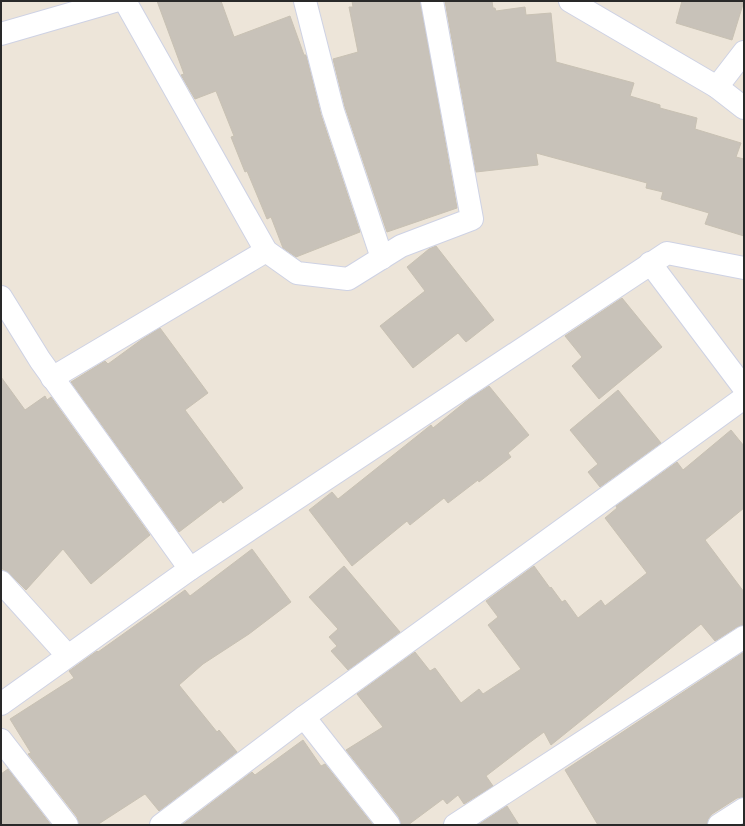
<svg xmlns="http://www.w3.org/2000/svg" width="745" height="826" font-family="'Titillium Web',sans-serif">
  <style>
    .building { fill: #c8c2b9; stroke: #c8c1b3 }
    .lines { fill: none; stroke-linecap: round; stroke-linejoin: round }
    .street-casing { stroke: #ced2e4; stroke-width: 24 }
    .secondary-casing { stroke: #ced2e4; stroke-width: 24 }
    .street { stroke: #fff; stroke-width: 22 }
    .secondary { stroke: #fff; stroke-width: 22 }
  </style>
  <rect width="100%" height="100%" fill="#ede5d9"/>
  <g class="building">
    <path d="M157,1H221L234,37L290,16L304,55H306L321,115L360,232L296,257L283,248L271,217L267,219L247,171L245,172L231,137L234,136L216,91L195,99L181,75L184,74Z"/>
    <path d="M352,1H420L457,208L387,232L345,107L333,59L358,52L349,7H353Z"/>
    <path d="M445,1H492L493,8H495L496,11L525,7L526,15L551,13L556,62L634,83L630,96L660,105V108L697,118L695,129L741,143L736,157L744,159V236L705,224L709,213L661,199L663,192L646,188L647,183L536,153L538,165L476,172Z"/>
    <path d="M682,1H744L732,40L676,23Z"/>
    <path d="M436,246L494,320L466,342L458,333L413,368L380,326L425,291L407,267L429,249Z"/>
    <path d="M622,298L662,347L599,399L572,366L582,357L565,336Z"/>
    <path d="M160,328L208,393L185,410L243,488L223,503L221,500L179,532L71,382L105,361L108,364L141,340Z"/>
    <path d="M1,377L25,410L45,396L47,400L51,397L150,535L91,584L63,549L26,590L10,574L1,568Z"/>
    <path d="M489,386L529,435L508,453L511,457L479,482L478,480L448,503L444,498L410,525L407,521L352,566L309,510L332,492L338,499L431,425L433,428L469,399Z"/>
    <path d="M618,390L661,443L600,487L588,472L598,464L570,430Z"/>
    <path d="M731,430L744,446V508L705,540L744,592V625L737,627L715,641L701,624L551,745L544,732L529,743L486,776L493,786L464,804L458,795L447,804L443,799L408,825H401L399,817L346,750L383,727L357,694L415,652L430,671L435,668L461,703L479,689L483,694L521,669L488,625L498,617L486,601L534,566L550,588L551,587L562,602L565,600L578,618L601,600L605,606L647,573L605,518L617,508L616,506L677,462L683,470Z"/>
    <path d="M252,549L291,602L249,634L203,664L179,685L217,732L219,730L237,752L159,811L145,794L97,825H79L77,817L28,754L31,753L10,719L74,678L69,671L97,651L98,652L185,590L190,596Z"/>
    <path d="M344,566L400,632L348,670L331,651L337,646L329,637L338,629L309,597Z"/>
    <path d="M744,652V797L737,798L712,814L708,819L707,825H598L565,770Z"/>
    <path d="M303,740L321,766L325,764L373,825H182L252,772L255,775Z"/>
    <path d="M8,769L51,825H1V774Z"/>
    <path d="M507,806L519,825H478Z"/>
  </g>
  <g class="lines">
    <g class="street-casing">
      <g id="street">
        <path d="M125,1L266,251L297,273L348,279L401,246L472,219L432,1"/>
        <path d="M305,1L333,111L382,258"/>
        <path d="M1,34L115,1"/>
        <path d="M717,87L744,52"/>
        <path d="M650,263L744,388"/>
        <path d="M1,297L40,360L190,569"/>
        <path d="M52,378L266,251"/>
        <path d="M1,582L67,655"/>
        <path d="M1,704L190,569L667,253L744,268"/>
        <path d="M304,717L389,825"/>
        <path d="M1,740L67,825"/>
        <path d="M161,825L304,717L744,398"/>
        <path d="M455,825L744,637"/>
        <path d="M719,825L744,809"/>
      </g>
    </g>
    <g class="secondary-casing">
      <path id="secondary" d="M570,1L717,87L744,108"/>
    </g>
    <use href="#street" class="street"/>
    <use href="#secondary" class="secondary"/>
  </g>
  <rect width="745" height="826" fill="none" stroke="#292929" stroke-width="4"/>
</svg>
